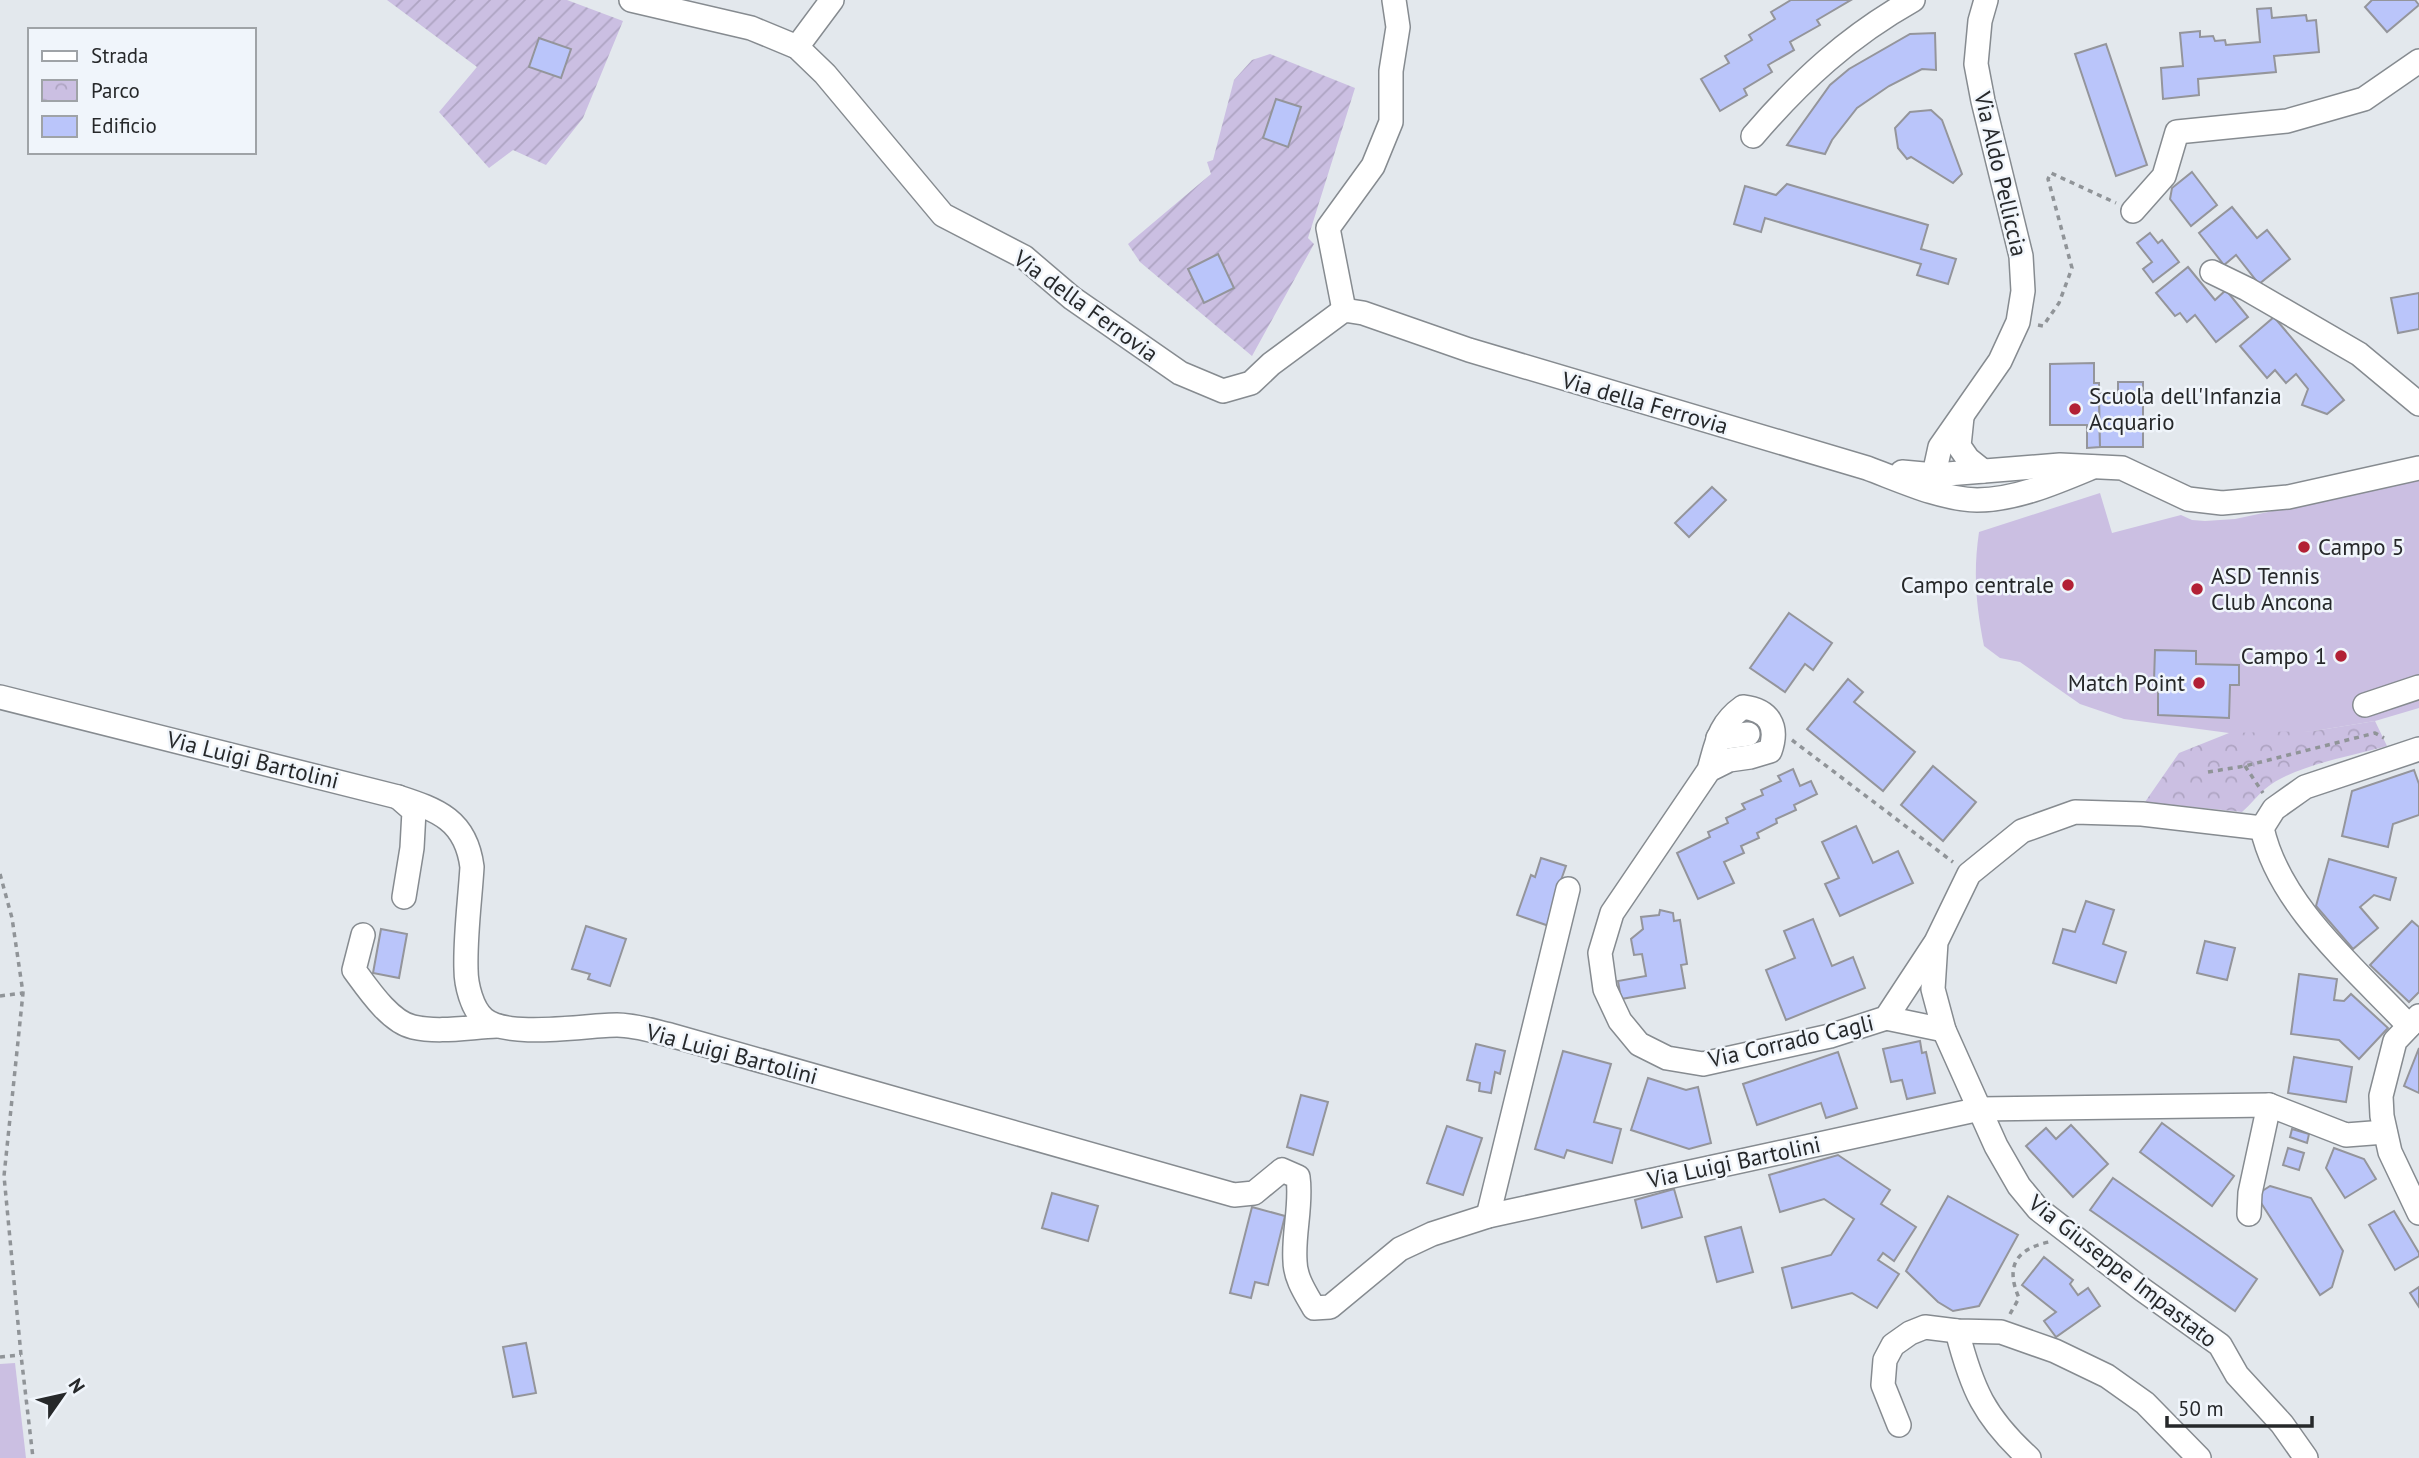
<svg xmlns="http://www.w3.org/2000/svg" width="2419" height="1458" font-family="'PT Sans',sans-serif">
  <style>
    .grass { fill: #cbbfe2 }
    .park { fill: url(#park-crowns) }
    .garden { fill: url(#garden-furrows) }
    .building { fill: #bac5fa; stroke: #94959b; stroke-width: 2 }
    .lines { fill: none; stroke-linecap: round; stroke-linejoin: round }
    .minor-casing { stroke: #868b90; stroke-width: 26 }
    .path { stroke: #909498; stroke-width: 3.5; stroke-dasharray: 5 5; stroke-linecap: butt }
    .minor { stroke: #fff; stroke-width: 23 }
    .poi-dot { fill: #b22035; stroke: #f0f5fb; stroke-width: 2.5 }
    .labels { text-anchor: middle; stroke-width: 5; stroke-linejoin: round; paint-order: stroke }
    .street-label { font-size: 23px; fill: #26282a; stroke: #f0f5fb }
    .poi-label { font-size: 23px; fill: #26282a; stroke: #f0f5fb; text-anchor: start }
  </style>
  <defs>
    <pattern id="park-crowns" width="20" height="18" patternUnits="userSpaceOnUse" patternTransform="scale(1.75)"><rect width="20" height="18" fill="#cbbfe2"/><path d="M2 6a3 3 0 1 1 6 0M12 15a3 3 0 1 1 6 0" fill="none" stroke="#aea4c2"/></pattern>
    <pattern id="garden-furrows" width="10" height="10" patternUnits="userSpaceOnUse" patternTransform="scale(1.75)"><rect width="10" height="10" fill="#cbbfe2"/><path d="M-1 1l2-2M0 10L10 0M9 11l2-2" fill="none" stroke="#aea4c2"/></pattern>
  </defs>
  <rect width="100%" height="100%" fill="#e3e8ed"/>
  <g class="grass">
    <path d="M2419,480V708L2375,721L2314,731L2282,734L2229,733L2124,719L2080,704L2020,662L2000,658L1984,646C1976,605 1973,573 1979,532L2100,493L2112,533L2181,515L2192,520L2205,521L2235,519Z"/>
    <path d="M15,1363L26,1458H0V1364Z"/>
  </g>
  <path class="park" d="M2375,721L2387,746C2353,756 2291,766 2265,789C2257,796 2250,805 2242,812L2145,802L2179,753L2229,733L2314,731Z"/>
  <g class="garden">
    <path d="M387,0H567L623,21L583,118L546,165L513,150L489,168L439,112L477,67Z"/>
    <path d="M1270,54L1355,88L1308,238L1314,244L1252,356L1140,262L1128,244L1211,174L1207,162L1213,160L1234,80L1252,60Z"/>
  </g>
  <g class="building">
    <path d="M1791,0H1851L1817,20L1820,25L1790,42L1794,50L1768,65L1772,72L1744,89L1747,95L1720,111L1701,79L1729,63L1725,56L1752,40L1749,35L1775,19L1771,12Z"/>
    <path d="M2372,0H2415L2419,5L2387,32L2365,7Z"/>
    <path d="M2271,8L2272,18L2306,15L2307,21L2316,20L2319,52L2274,56L2276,72L2198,79L2199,95L2163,99L2161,68L2183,66L2180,33L2200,31V37L2213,36L2215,41L2225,40L2226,45L2260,42L2257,9Z"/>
    <path d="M1935,33L1936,70L1922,69L1889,86L1857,108L1832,140L1825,154L1787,145L1830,85L1849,69L1910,34Z"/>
    <path d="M539,38L571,49L561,78L529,67Z"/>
    <path d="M2106,44L2147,165L2116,176L2075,54Z"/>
    <path d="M1276,99L1301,107L1288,147L1263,138Z"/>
    <path d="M1931,110L1942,120L1962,174L1953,183L1911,157L1907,159L1898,148L1895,128L1910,112Z"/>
    <path d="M2192,172L2217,205L2191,226L2170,199L2172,188Z"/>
    <path d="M1787,184L1928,225L1921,249L1956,259L1948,284L1917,275L1921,264L1765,218L1761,232L1734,224L1745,186L1776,195Z"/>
    <path d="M2232,207L2257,238L2267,230L2290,259L2259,284L2236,255L2224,265L2199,233Z"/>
    <path d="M2150,233L2158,243L2162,240L2179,262L2153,282L2143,269L2152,262L2137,243Z"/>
    <path d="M1218,254L1234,288L1204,303L1188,269Z"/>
    <path d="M2188,267L2215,300L2226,290L2248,317L2216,342L2195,315L2187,322L2180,313L2175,316L2156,293Z"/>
    <path d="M2419,293V329L2398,333L2391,298Z"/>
    <path d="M2274,317L2344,400L2327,414L2302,405L2308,389L2296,374L2286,383L2275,370L2267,378L2240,346Z"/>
    <path d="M2094,363V383H2099L2100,447L2087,448V425H2050V364Z"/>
    <path d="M2118,382H2143V447H2100L2099,393H2118Z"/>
    <path d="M1712,487L1726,500L1689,537L1675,523Z"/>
    <path d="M1789,613L1832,643L1813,670L1805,664L1785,692L1750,668Z"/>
    <path d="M2155,650L2196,651V664L2239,665V685H2230L2229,718L2158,715V681H2154Z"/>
    <path d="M1848,679L1863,692L1854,702L1915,752L1883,791L1807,729Z"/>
    <path d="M1933,766L1976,802L1943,841L1901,805Z"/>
    <path d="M1793,769L1800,786L1811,781L1817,794L1794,805L1796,810L1776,819L1777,823L1757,833L1759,838L1741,846L1744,853L1724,862L1734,883L1698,899L1677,853L1710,837L1708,832L1728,823L1726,818L1745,809L1742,804L1763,795L1761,790L1781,781L1778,776Z"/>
    <path d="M2414,770L2419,784V815L2393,824L2388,847L2342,836L2352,791Z"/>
    <path d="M1856,826L1873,863L1898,851L1913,883L1840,916L1825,884L1839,878L1822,842Z"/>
    <path d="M1541,858L1566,866L1553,903L1552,927L1517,915L1531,875L1535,877Z"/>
    <path d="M2329,859L2396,878L2390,900L2374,895L2360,907L2378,928L2353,949L2316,906Z"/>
    <path d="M2086,901L2114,910L2103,944L2126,952L2116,983L2053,963L2063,929L2075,932Z"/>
    <path d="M1660,910L1673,913L1674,921L1680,920L1687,964L1681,965L1685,988L1621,999L1618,981L1646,976L1642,954L1634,955L1631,939L1643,929L1641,917L1659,915Z"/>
    <path d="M1813,919L1832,966L1853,957L1865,988L1786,1020L1766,970L1795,958L1784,931Z"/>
    <path d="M2412,921L2419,927V992L2409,1002L2370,965Z"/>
    <path d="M586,926L626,939L610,986L588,979L590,974L572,969Z"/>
    <path d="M381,929L407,934L399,978L373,973Z"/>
    <path d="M2205,941L2235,948L2227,980L2197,973Z"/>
    <path d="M2299,974L2337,979L2334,1000L2344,1001L2351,994L2388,1028L2359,1059L2339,1040L2291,1034Z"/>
    <path d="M1920,1041L1922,1053L1926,1052L1935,1093L1907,1099L1902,1080L1891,1082L1883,1049Z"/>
    <path d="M1476,1044L1505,1051L1500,1074L1495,1072L1491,1093L1479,1091L1480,1083L1467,1080Z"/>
    <path d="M2419,1048V1093L2404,1086Z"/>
    <path d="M1563,1051L1611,1064L1594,1122L1621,1129L1612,1163L1567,1150L1564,1158L1535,1149Z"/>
    <path d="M1838,1052L1857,1108L1826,1118L1821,1103L1757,1125L1743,1084Z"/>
    <path d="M2294,1057L2352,1067L2346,1102L2288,1093Z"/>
    <path d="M1648,1078L1686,1090L1698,1087L1711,1143L1689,1149L1631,1130Z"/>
    <path d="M1301,1095L1328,1102L1313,1155L1287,1147Z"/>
    <path d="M2162,1123L2234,1176L2212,1206L2140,1152Z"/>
    <path d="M2071,1125L2108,1164L2073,1197L2026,1146L2046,1128L2056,1139Z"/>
    <path d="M1447,1126L1482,1138L1463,1195L1427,1183Z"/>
    <path d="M2292,1129L2309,1134L2307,1143L2290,1137Z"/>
    <path d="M2288,1148L2304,1153L2299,1170L2283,1165Z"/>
    <path d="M2334,1148L2364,1159L2376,1179L2345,1198L2326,1168Z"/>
    <path d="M1838,1155L1890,1190L1881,1204L1916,1227L1894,1261L1883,1253L1878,1260L1899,1274L1877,1308L1852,1293L1792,1308L1782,1268L1831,1255L1854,1219L1824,1199L1780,1212L1769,1175Z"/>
    <path d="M2113,1178L2257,1279L2235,1311L2090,1210Z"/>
    <path d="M2270,1186L2311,1198L2343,1251L2332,1287L2320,1295L2256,1195Z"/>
    <path d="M1674,1189L1682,1217L1642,1228L1635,1200Z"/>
    <path d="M1052,1193L1098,1206L1088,1241L1042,1228Z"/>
    <path d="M1948,1196L2018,1235L1979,1306L1953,1311L1938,1302L1906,1271Z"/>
    <path d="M1252,1207L1285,1216L1268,1285L1255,1282L1251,1298L1230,1293Z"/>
    <path d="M2394,1211L2419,1253V1256L2395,1270L2369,1225Z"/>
    <path d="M1741,1227L1753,1272L1717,1282L1705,1237Z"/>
    <path d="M2044,1257L2073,1280L2070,1284L2078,1295L2088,1288L2100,1306L2056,1337L2044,1321L2056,1312L2022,1285Z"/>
    <path d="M2419,1287V1307L2410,1293Z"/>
    <path d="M526,1343L536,1393L513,1397L503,1347Z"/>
  </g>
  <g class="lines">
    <g class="minor-casing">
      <g id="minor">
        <path d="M631,0L751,28L797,47L825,74L943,215L1024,257L1072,298L1180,373L1223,391L1251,383L1271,364L1344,310L1363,313L1469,350L1867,468C1902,481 1940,499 1977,500C2016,500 2057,482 2093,467"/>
        <path d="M797,47L832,0"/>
        <path d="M1753,136C1801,80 1849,36 1913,0"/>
        <path d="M2133,211L2164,176L2177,132L2287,121L2364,99L2419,61"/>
        <path d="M2212,272L2247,289L2359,354L2419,404"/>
        <path d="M1344,310L1328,228L1373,166L1391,122V71L1398,27L1394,0"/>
        <path d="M1962,417L1959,446L1968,459L1983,471"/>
        <path d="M1902,472L1935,475L2060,465L2122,468L2188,499L2222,503L2288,497L2419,468"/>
        <path d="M1931,488L1940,447L2000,361L2018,322L2023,291L2021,256L1983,101L1976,64L1980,21L1986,0"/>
        <path d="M0,697L398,797C438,810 466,820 472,867C470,900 465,936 466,969C466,985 472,1009 484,1019C508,1039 586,1025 617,1025C635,1025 653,1031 670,1035L1234,1195L1254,1193L1282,1170L1298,1177C1302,1205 1293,1233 1295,1261C1295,1278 1306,1294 1314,1308L1330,1307L1400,1249L1432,1234L1488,1216L1980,1109L2269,1105L2346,1135L2385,1132"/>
        <path d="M2365,705L2419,687"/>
        <path d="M1718,738L1748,734"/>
        <path d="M1709,770C1717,742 1719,724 1743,707C1769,710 1779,726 1770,751L1750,757L1729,760L1709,770L1612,913L1600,953L1605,989L1620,1021L1639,1044L1667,1058L1703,1064L1830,1036L1886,1018L1934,945"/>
        <path d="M398,797L414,811L412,848L404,897"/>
        <path d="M2262,828L2142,814L2075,812L2022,831L1969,874L1936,942L1933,989L1944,1030L1996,1146L2019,1186L2038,1209L2143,1290L2220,1345L2237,1375L2282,1424L2306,1458"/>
        <path d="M363,935L354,970C368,989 390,1022 413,1027C439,1033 470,1027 497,1026"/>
        <path d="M2419,1016L2395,1041L2381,1096L2382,1116L2390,1152L2419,1213"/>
        <path d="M1886,1018L1944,1030"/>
        <path d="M2409,1026C2356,969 2279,906 2262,828L2274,809L2305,787L2419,749"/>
        <path d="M2249,1214L2250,1193L2269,1105"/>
        <path d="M1488,1216L1568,889"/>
        <path d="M1957,1331C1972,1389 1984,1417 2029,1458"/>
        <path d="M1899,1425L1883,1385L1885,1360L1893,1345L1910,1333L1925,1327L1957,1331L2001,1332L2055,1351L2107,1376L2145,1403L2199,1458"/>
      </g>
    </g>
    <g class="path">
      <path d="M2038,325L2043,326L2059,303L2072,268L2048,179L2051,173L2116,203"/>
      <path d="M1792,740L1953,862"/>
      <path d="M2245,766L2263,793"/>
      <path d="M2208,772L2245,766L2375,733L2384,738"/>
      <path d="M0,874L12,918L23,993L4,1176L21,1355L33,1458"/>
      <path d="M0,996L23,993"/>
      <path d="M2010,1314L2019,1298C2005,1266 2016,1249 2049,1242"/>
      <path d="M0,1357L21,1355"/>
    </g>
    <use href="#minor" class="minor"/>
  </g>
  <g class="poi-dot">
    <circle cx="2075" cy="409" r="7"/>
    <circle cx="2304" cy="547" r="7"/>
    <circle cx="2068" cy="585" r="7"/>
    <circle cx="2197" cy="589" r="7"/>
    <circle cx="2341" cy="656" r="7"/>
    <circle cx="2199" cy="683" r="7"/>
  </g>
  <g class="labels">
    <g class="street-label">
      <text transform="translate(2001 174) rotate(77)" y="8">Via Aldo Pelliccia</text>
      <text transform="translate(1086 306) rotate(36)" y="8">Via della Ferrovia</text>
      <text transform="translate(1645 403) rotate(16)" y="8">Via della Ferrovia</text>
      <text transform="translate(253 760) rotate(14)" y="8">Via Luigi Bartolini</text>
      <text transform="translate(1791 1041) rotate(-13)" y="8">Via Corrado Cagli</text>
      <text transform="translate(732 1054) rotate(15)" y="8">Via Luigi Bartolini</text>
      <text transform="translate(1734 1162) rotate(-12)" y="8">Via Luigi Bartolini</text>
      <text transform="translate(2123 1271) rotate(38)" y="8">Via Giuseppe Impastato</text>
    </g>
    <g class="poi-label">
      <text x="2089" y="404">Scuola dell'Infanzia<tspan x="2089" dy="26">Acquario</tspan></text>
      <text x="2318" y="555">Campo 5</text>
      <text x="2211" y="584">ASD Tennis<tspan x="2211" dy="26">Club Ancona</tspan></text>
      <text x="2054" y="593" text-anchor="end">Campo centrale</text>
      <text x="2327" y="664" text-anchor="end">Campo 1</text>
      <text x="2185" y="691" text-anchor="end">Match Point</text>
    </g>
  </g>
  <rect x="28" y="28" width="228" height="126" fill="#f0f5fb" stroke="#9fa3a7" stroke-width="2"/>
  <rect x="42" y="51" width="35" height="10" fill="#ffffff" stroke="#9fa3a7" stroke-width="2"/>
  <text x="91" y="63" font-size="21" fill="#26282a">Strada</text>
  <rect x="42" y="80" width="35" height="21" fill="url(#park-crowns)" stroke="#9fa3a7" stroke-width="2"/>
  <text x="91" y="98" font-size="21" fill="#26282a">Parco</text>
  <rect x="42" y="116" width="35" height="21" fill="#bac5fa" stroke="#9fa3a7" stroke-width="2"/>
  <text x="91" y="133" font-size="21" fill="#26282a">Edificio</text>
  <g transform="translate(63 1395) rotate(56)" stroke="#f0f5fb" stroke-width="5" paint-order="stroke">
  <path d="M0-5L12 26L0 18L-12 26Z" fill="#26282a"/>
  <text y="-10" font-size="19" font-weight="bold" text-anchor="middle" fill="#26282a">N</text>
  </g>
  <path d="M2167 1416v10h145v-10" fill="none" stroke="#26282a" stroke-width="3.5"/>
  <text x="2178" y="1416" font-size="21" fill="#26282a" stroke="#f0f5fb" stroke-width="5" paint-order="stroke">50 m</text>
</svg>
